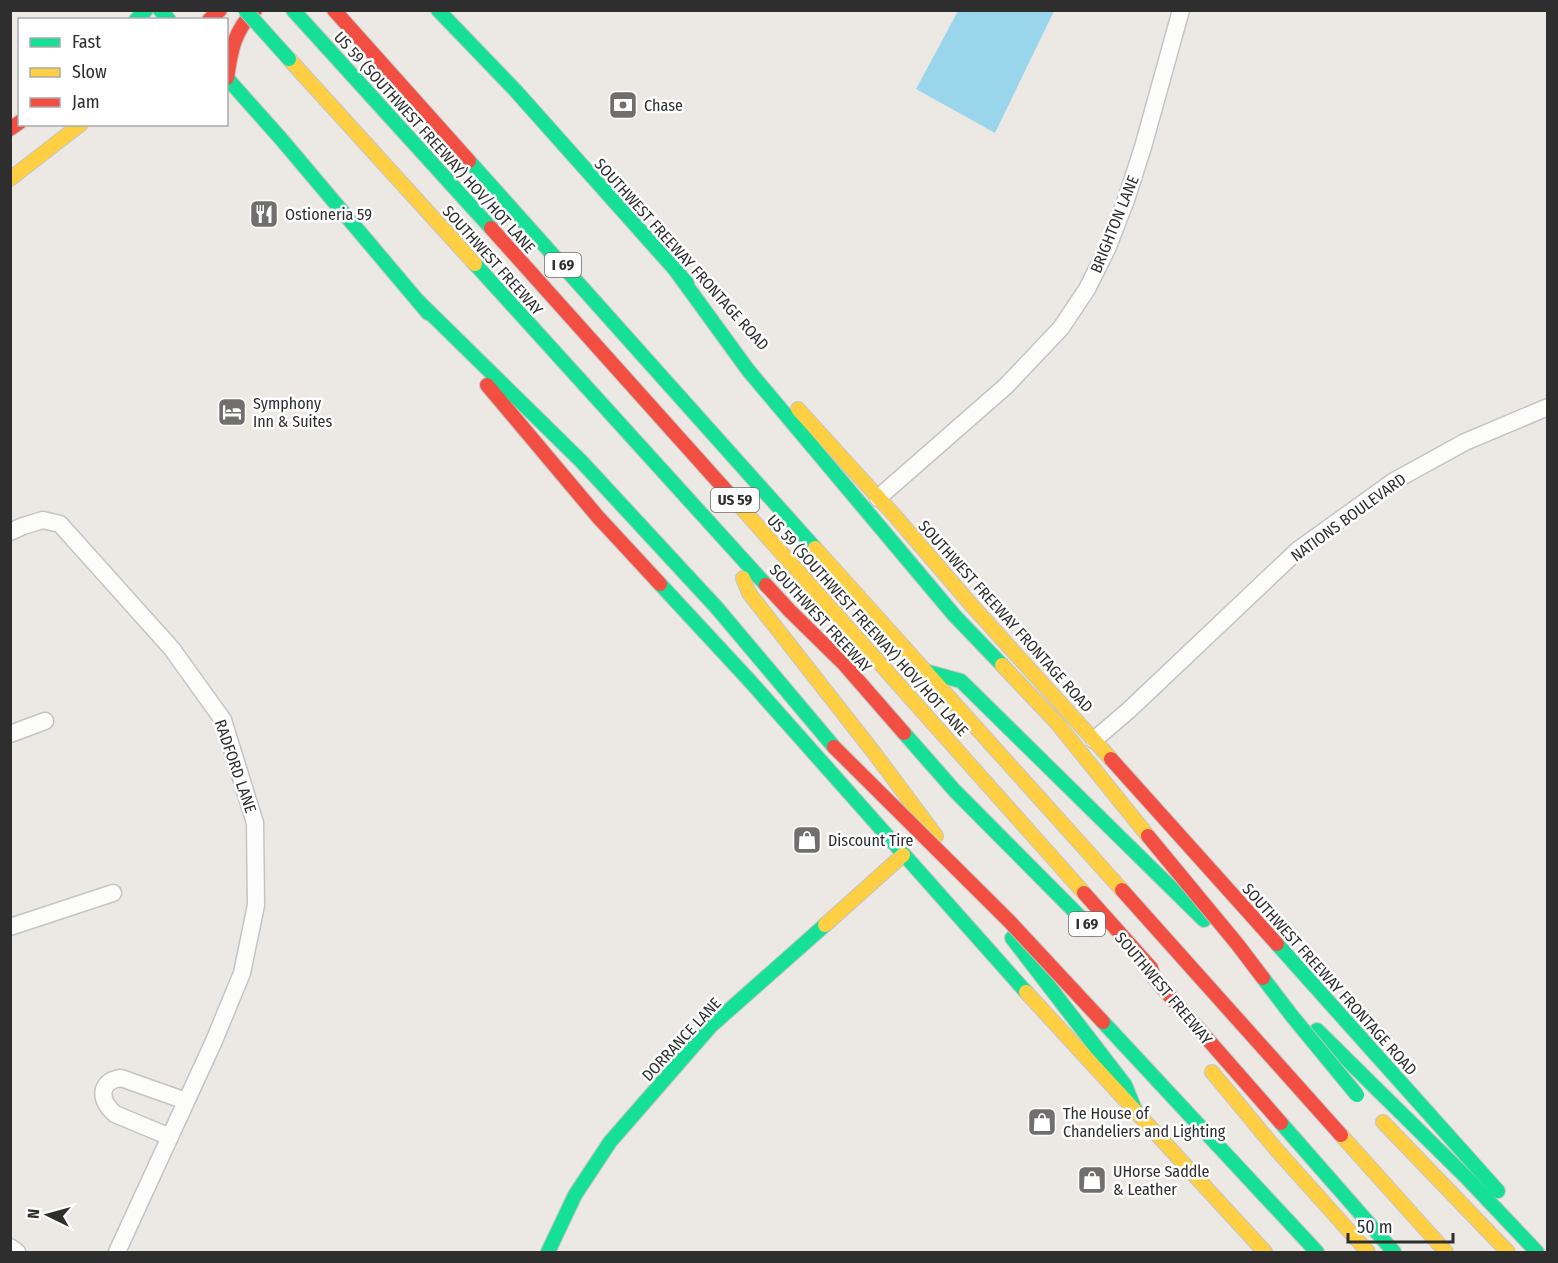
<svg xmlns="http://www.w3.org/2000/svg" width="1558" height="1263" font-family="'Fira Sans Condensed',sans-serif">
  <style>
    .water { fill: #99d6ec }
    .lines { fill: none; stroke-linecap: round; stroke-linejoin: round }
    .street-casing { stroke: #c5c4c5; stroke-width: 19 }
    .fast-casing { stroke: #c5c4c5; stroke-width: 16 }
    .slow-casing { stroke: #c5c4c5; stroke-width: 16 }
    .jam-casing { stroke: #c5c4c5; stroke-width: 16 }
    .street { stroke: #fcfcfb; stroke-width: 16 }
    .fast { stroke: #16e098; stroke-width: 14 }
    .slow { stroke: #ffcf43; stroke-width: 14 }
    .jam { stroke: #f24e42; stroke-width: 14 }
    .fast-bridge-casing { stroke: #c6c5c4; stroke-width: 16; stroke-linecap: butt }
    .jam-bridge-casing { stroke: #c6c5c4; stroke-width: 16; stroke-linecap: butt }
    .fast-bridge { stroke: #16e098; stroke-width: 14 }
    .jam-bridge { stroke: #f24e42; stroke-width: 14 }
    .labels { text-anchor: middle; stroke-width: 5; stroke-linejoin: round; paint-order: stroke }
    .shield { fill: #fff; stroke: #6d6d6d; stroke-width: 1.5 }
    .shield-label { font-size: 15px; font-weight: bold; fill: #2e2e2e }
    .poi-label { font-size: 16px; fill: #2e2e2e; stroke: #fff; text-anchor: start }
    .street-label { font-size: 16px; fill: #2e2e2e; stroke: #fff }
  </style>
  <rect width="100%" height="100%" fill="#ece8e4"/>
  <path class="water" d="M958,11H1054L995,133L916,89Z"/>
  <g class="lines">
    <g class="street-casing">
      <g id="street">
        <path d="M878,498L1006,386L1061,328L1087,289L1107,249L1126,200L1143,147L1181,10"/>
        <path d="M10,532L23,526L43,520L60,524L172,649L223,720L255,823L256,905L242,973L214,1041L117,1252"/>
        <path d="M10,734L45,721"/>
        <path d="M1094,740L1129,710L1298,550L1394,481L1465,442L1548,407"/>
        <path d="M10,927L113,893"/>
        <path d="M170,1137L115,1114C100,1102 97,1081 121,1078L186,1101"/>
        <path d="M10,1247L17,1252"/>
      </g>
    </g>
    <g class="fast-casing">
      <g id="fast">
        <path d="M160,10L169,20"/>
        <path d="M293,10L491,228"/>
        <path d="M438,10L515,90L687,283"/>
        <path d="M136,20L146,10"/>
        <path d="M226,77L282,140L428,313"/>
        <path d="M469,161L815,548"/>
        <path d="M475,264L766,585"/>
        <path d="M676,271L748,370L954,615L1002,665"/>
        <path d="M418,301L581,461L717,608L834,747"/>
        <path d="M660,584L749,680L1026,992"/>
        <path d="M925,671L961,681L1204,920"/>
        <path d="M904,733L955,791L1092,929"/>
        <path d="M1012,938L1125,1085L1136,1112"/>
        <path d="M1277,944L1498,1191"/>
        <path d="M1103,1022L1317,1252"/>
        <path d="M1317,1030L1465,1176L1537,1252"/>
        <path d="M1281,1123L1394,1252"/>
        <path d="M548,1252L575,1195L610,1142L711,1026L825,925"/>
      </g>
    </g>
    <g class="slow-casing">
      <g id="slow">
        <path d="M289,59L475,264"/>
        <path d="M10,179L81,124"/>
        <path d="M798,409L895,516L974,608L1111,759"/>
        <path d="M739,505L1084,893"/>
        <path d="M815,548L1122,890"/>
        <path d="M743,578L749,593L875,754L936,836"/>
        <path d="M1002,665L1057,723L1148,836"/>
        <path d="M825,925L903,855"/>
        <path d="M1026,992L1265,1252"/>
        <path d="M1212,1072L1275,1148L1368,1252"/>
        <path d="M1383,1122L1508,1252"/>
        <path d="M1341,1135L1446,1252"/>
      </g>
    </g>
    <g class="jam-casing">
      <g id="jam">
        <path d="M334,10L469,161"/>
        <path d="M209,20L220,10"/>
        <path d="M227,78C231,50 234,31 255,10"/>
        <path d="M10,129L20,122"/>
        <path d="M491,228L739,505"/>
        <path d="M487,385L598,517L660,584"/>
        <path d="M766,585L790,611L843,663L904,733"/>
        <path d="M1111,759L1277,944"/>
        <path d="M1122,890L1341,1135"/>
        <path d="M1084,893L1151,968L1154,978L1281,1123"/>
      </g>
    </g>
    <use href="#street" class="street"/>
    <use href="#fast" class="fast"/>
    <use href="#slow" class="slow"/>
    <use href="#jam" class="jam"/>
    <g class="fast-bridge-casing">
      <g id="fast-bridge">
        <path d="M245,10L289,59"/>
        <path d="M1263,978L1292,1016L1357,1095"/>
      </g>
    </g>
    <g class="jam-bridge-casing">
      <g id="jam-bridge">
        <path d="M834,747L1010,922L1103,1022"/>
        <path d="M1148,836L1238,945L1263,978"/>
      </g>
    </g>
    <use href="#fast-bridge" class="fast-bridge"/>
    <use href="#jam-bridge" class="jam-bridge"/>
  </g>
  <defs>
    <g id="bank-square" transform="scale(1.5)"><rect x="-9" y="-9" width="18" height="18" rx="4" fill="#706f6e" stroke="#fff"/><path d="M-6-4H6V4H-6ZM0-2.3a2.3 2.3 0 1 0 0 4.6a2.3 2.3 0 1 0 0-4.6Z" fill="#fff"/></g>
    <g id="restaurant-square" transform="scale(1.5)"><rect x="-9" y="-9" width="18" height="18" rx="4" fill="#706f6e" stroke="#fff"/><path d="M-5-6h1v4h1v-4h1v4h1v-4h1v5L-1.5 .5V6h-2V.5L-5-1ZM5-6V6H3V1.5H1.5Q1.5-4 5-6Z" fill="#fff"/></g>
    <g id="hotel-square" transform="scale(1.5)"><rect x="-9" y="-9" width="18" height="18" rx="4" fill="#706f6e" stroke="#fff"/><path d="M-6-4.5h1.5V1H6V5H4.5V3h-9V5H-6ZM-4 0a1.8 1.8 0 1 1 3.6 0ZM.5 0V-2.5h3Q6-2.5 6 0Z" fill="#fff"/></g>
    <g id="shop-square" transform="scale(1.5)"><rect x="-9" y="-9" width="18" height="18" rx="4" fill="#706f6e" stroke="#fff"/><path d="M-5-2.5h2.3a2.7 3.5 0 0 1 5.4 0H5L5.5 6h-11ZM-1.5-2.5h3a1.5 2.3 0 0 0-3 0Z" fill="#fff"/></g>
  </defs>
  <g fill-rule="evenodd">
    <use href="#bank-square" x="623" y="105"/>
    <use href="#restaurant-square" x="264" y="214"/>
    <use href="#hotel-square" x="232" y="412"/>
    <use href="#shop-square" x="807" y="840"/>
    <use href="#shop-square" x="1042" y="1122"/>
    <use href="#shop-square" x="1092" y="1180"/>
  </g>
  <g class="labels">
    <g class="shield">
      <rect x="545" y="253" width="36" height="24" rx="4.5"/>
      <rect x="711" y="488" width="48" height="24" rx="4.5"/>
      <rect x="1069" y="912" width="36" height="24" rx="4.5"/>
    </g>
    <g class="shield-label">
      <text x="563" y="270">I 69</text>
      <text x="735" y="505">US 59</text>
      <text x="1087" y="929">I 69</text>
    </g>
    <g class="poi-label">
      <text x="644" y="111">Chase</text>
      <text x="285" y="220">Ostioneria 59</text>
      <text x="253" y="409">Symphony<tspan x="253" dy="18">Inn &amp; Suites</tspan></text>
      <text x="828" y="846">Discount Tire</text>
      <text x="1063" y="1119">The House of<tspan x="1063" dy="18">Chandeliers and Lighting</tspan></text>
      <text x="1113" y="1177">UHorse Saddle<tspan x="1113" dy="18">&amp; Leather</tspan></text>
    </g>
    <g class="street-label">
      <text transform="translate(435 142) rotate(48)" y="6">US 59 (SOUTHWEST FREEWAY) HOV/HOT LANE</text>
      <text transform="translate(1114 224) rotate(-68)" y="6">BRIGHTON LANE</text>
      <text transform="translate(682 254) rotate(48)" y="6">SOUTHWEST FREEWAY FRONTAGE ROAD</text>
      <text transform="translate(493 260) rotate(48)" y="6">SOUTHWEST FREEWAY</text>
      <text transform="translate(1348 517) rotate(-36)" y="6">NATIONS BOULEVARD</text>
      <text transform="translate(1006 616) rotate(48)" y="6">SOUTHWEST FREEWAY FRONTAGE ROAD</text>
      <text transform="translate(821 618) rotate(47)" y="6">SOUTHWEST FREEWAY</text>
      <text transform="translate(868 625) rotate(48)" y="6">US 59 (SOUTHWEST FREEWAY) HOV/HOT LANE</text>
      <text transform="translate(236 766) rotate(71)" y="6">RADFORD LANE</text>
      <text transform="translate(1330 979) rotate(48)" y="6">SOUTHWEST FREEWAY FRONTAGE ROAD</text>
      <text transform="translate(1164 988) rotate(50)" y="6">SOUTHWEST FREEWAY</text>
      <text transform="translate(681 1039) rotate(-47)" y="6">DORRANCE LANE</text>
    </g>
  </g>
  <rect width="1558" height="1263" fill="none" stroke="#2e2e2e" stroke-width="24"/>
  <rect x="18" y="18" width="210" height="108" fill="#ffffff" stroke="#ababab" stroke-width="1.5"/>
  <rect x="30" y="38" width="30" height="9" fill="#16e098" stroke="#ababab" stroke-width="1.5"/>
  <text x="72" y="48" font-size="18" fill="#2e2e2e">Fast</text>
  <rect x="30" y="68" width="30" height="9" fill="#ffcf43" stroke="#ababab" stroke-width="1.5"/>
  <text x="72" y="78" font-size="18" fill="#2e2e2e">Slow</text>
  <rect x="30" y="98" width="30" height="9" fill="#f24e42" stroke="#ababab" stroke-width="1.5"/>
  <text x="72" y="108" font-size="18" fill="#2e2e2e">Jam</text>
  <g transform="translate(48 1215) rotate(275)" stroke="#ffffff" stroke-width="4.5" paint-order="stroke">
  <path d="M0-4.5L10 22L0 15L-10 22Z" fill="#2e2e2e"/>
  <text y="-9" font-size="16" font-weight="bold" text-anchor="middle" fill="#2e2e2e">N</text>
  </g>
  <path d="M1348 1233v9h105v-9" fill="none" stroke="#2e2e2e" stroke-width="3"/>
  <text x="1357" y="1233" font-size="18" fill="#2e2e2e" stroke="#ffffff" stroke-width="4.5" paint-order="stroke">50 m</text>
</svg>
